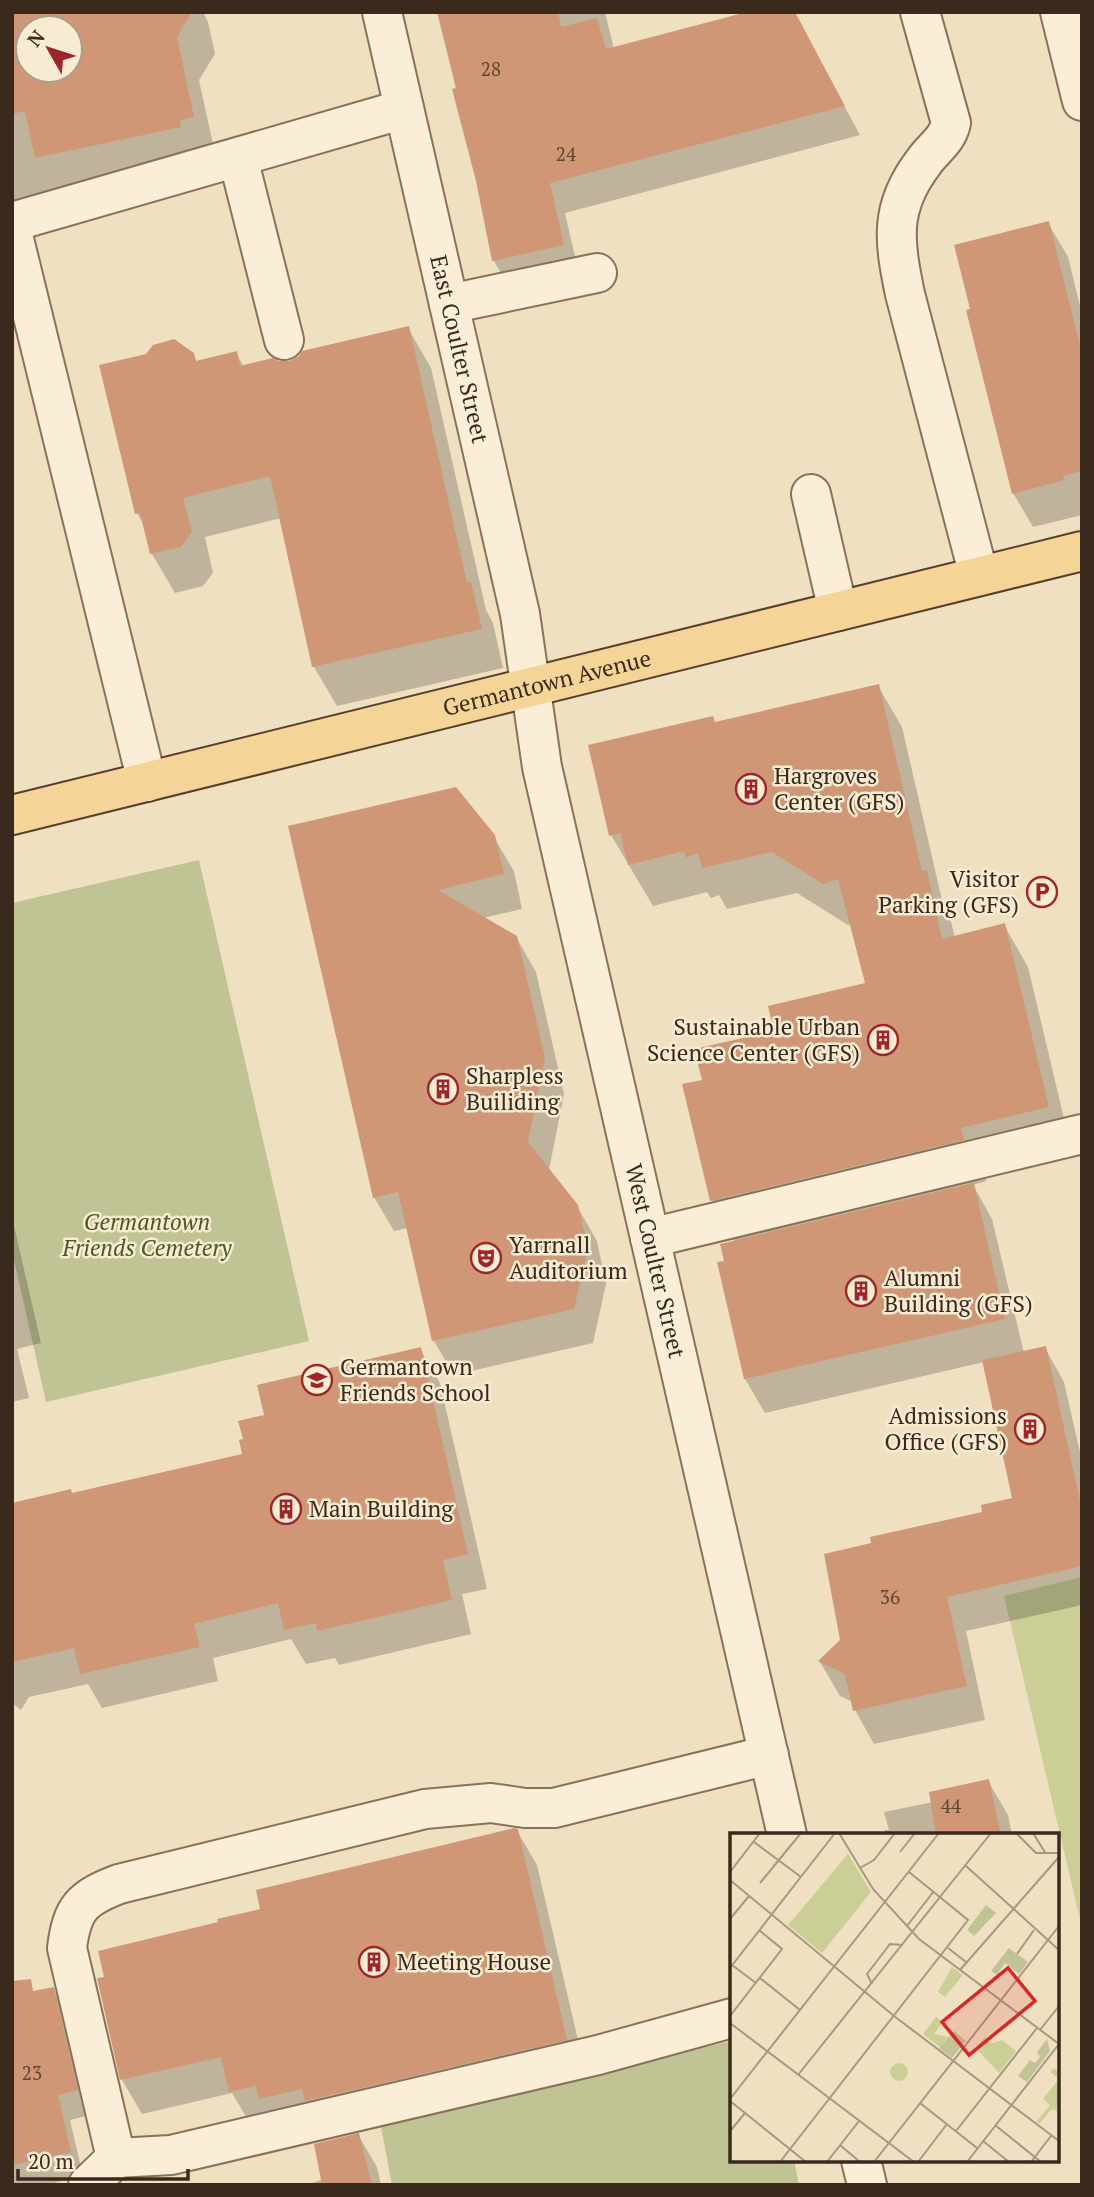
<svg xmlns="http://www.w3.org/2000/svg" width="1094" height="2197" font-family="'PT Serif',serif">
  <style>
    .green { fill: #cbcf96 }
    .cemetery { fill: #c0c495 }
    .shadow { fill: #0003; fill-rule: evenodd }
    .building { fill: #d09776; fill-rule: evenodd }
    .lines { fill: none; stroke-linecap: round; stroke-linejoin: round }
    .minor-casing { stroke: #8b7158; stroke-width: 42 }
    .major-casing { stroke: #593f2d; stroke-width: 42 }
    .minor { stroke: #faeed6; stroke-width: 38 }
    .major { stroke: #f5d498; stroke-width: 38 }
    .labels { text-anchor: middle; stroke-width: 5; stroke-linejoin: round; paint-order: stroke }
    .number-label { font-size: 19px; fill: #604533 }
    .street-label { font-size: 23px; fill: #3a2a1d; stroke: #f7ebd2 }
    .poi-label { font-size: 23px; fill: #3a2a1d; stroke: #f7ebd2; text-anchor: start }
    .park-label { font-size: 23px; font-style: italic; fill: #4d5823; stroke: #f7ebd2 }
    .inset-road { fill: none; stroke: #a79780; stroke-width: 2 }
    .view { fill: #d62828; fill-opacity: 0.15; stroke: #d62828; stroke-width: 3.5 }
    .inset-edge { fill: none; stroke: #3a2a1d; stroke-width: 3.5 }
  </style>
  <rect width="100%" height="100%" fill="#f0e0c2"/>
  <path class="green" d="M1082,1577V1928L1004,1596Z"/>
  <g class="cemetery">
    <path d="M199,860L309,1341L46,1402L12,1251V903Z"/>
    <path d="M732,2041V2160H794L799,2185H392L380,2122Z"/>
  </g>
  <g class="shadow">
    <path d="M12,12H203L208,22L215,54L199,80L216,158L12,223ZM28,28H70V70H28Z"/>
    <path d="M439,12H605L614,49L805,33L860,135L565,213L579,274L511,290L494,261Z"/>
    <path d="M1048,223L1068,257L1082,314V515L1033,527L1013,493L972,311Z"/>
    <path d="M408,328L431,368L486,610L493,623L503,668L337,706L314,667L281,518L205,537L213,573L203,586L175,593L152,554L146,529L137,513L193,354L197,362L236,353L244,367L289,363Z"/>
    <path d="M878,686L902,727L942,900L949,913L955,938L1004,925L1028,967L1071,1148L983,1170L986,1181L973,1185L992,1219L1024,1353L1045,1348L1064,1382L1082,1461V1605L966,1631L985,1720L874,1744L855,1710L853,1702L840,1696L820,1662L984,1513L1014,1500L984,1362L765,1413L745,1379L726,1262L735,1242L712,1200L704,1081L776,1032L868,984L851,924L848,925L797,893L727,909L719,895L711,898L707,892L653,906L611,835L715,723Z"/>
    <path d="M455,789L493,836L514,871L522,909L483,918L516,937L536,972L564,1094L549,1170L577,1206L597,1241L606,1284L593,1343L454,1375L434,1341L408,1228L394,1231L374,1197Z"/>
    <path d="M12,1217L41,1343L17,1349L29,1398L12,1402Z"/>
    <path d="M420,1349L440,1383L487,1589L462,1594L471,1634L339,1665L335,1658L306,1664L291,1639L213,1658L218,1681L102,1708L88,1684L29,1697L21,1710L12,1703V1504L72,1494L244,1455L266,1416Z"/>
    <path d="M988,1781L1008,1815L1012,1835H885V1830H889L884,1812L933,1802Z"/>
    <path d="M517,1831L537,1865L586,2074L251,2125L232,2093L142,2114L122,2080L99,1980L220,1923Z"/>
    <path d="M53,1989L67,2013L91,2115L70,2120L83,2176L46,2185H12V1997Z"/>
    <path d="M358,2135L377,2167L381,2185H307L323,2179Z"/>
  </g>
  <g class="building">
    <path d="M12,12H192L177,37L194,117L180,120L181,127L35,158L25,111L12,114ZM28,28H70V70H28Z"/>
    <path d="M437,12H558L561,27L597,18L606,49L747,12H795L845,106L550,183L564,245L492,261L476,181L452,89L456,88Z"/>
    <path d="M1049,221L1082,353V471L1063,476L1064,480L1012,494L966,310L970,309L954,245Z"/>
    <path d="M409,326L467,583L471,582L482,629L312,667L270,476L183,498L192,532L181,547L150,554L140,513L135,514L99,365L146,354L153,345L174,339L194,353L196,361L237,351L240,366L273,358L279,361H289L299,356L302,351Z"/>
    <path d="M879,684L922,871L927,870L942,939L1005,923L1049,1107L961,1128L964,1140L710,1201L682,1084L702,1080L694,1049L774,1031L768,1006L865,983L838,879L823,884L772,852L702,868L698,853L686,858L684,851L628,865L620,833L609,836L588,745L713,716L715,722Z"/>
    <path d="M456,787L495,835L504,874L438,890L517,936L545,1058L528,1142L578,1205L588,1248L574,1309L432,1341L398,1192L373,1198L288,826Z"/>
    <path d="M974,1183L1005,1319L744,1379L717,1262L724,1261L720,1244Z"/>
    <path d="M1046,1346L1082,1510V1566L947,1597L967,1686L853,1711L845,1674L818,1661L840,1640L824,1554L871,1543L870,1537L982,1512L981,1505L1012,1498L982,1360Z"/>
    <path d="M421,1347L468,1554L443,1560L452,1600L317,1631L316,1623L284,1630L278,1603L194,1624L200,1647L80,1674L74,1648L12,1662V1503L71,1489L72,1493L242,1454L239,1440L243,1439L238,1421L264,1415L257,1385Z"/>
    <path d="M989,1779L1001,1835H936L929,1792Z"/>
    <path d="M514,1828L518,1829L567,2040L305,2101L302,2089L259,2099L256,2086L229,2092L221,2057L120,2080L97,1978L104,1977L98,1951L218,1922L217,1919L260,1909L256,1890Z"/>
    <path d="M31,1979L33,1991L54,1987L78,2090L58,2095L71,2152L12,2165V1981Z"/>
    <path d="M359,2133L372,2185H322L314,2144Z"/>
  </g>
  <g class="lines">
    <g class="minor-casing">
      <g id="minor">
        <path id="s1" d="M382,12L520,614L542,767L787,1835"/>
        <path d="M920,12L951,123C947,141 933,148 923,163C889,208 894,241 905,294L979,576"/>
        <path d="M1060,12L1082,101"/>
        <path d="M238,158L284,340"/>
        <path d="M12,222L404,109"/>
        <path d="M12,231L147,782"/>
        <path d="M449,304L597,273"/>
        <path d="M811,494L838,611"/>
        <path d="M650,1238L1082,1134"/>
        <path d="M732,2018L598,2055L171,2155L116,2158L67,1948C72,1908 82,1898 119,1884L425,1809L491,1803L525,1808H554L769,1755"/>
        <path d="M861,2160L867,2185"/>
        <path d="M88,2185L116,2158"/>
      </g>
    </g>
    <g class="major-casing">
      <g id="major">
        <path id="s2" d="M12,815L1082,551"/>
      </g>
    </g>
    <use href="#minor" class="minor"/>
    <use href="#major" class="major"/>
  </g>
  <defs>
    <g id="building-ring" transform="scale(1.575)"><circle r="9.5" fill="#f7ebd2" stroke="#9e252c" stroke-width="1.5"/><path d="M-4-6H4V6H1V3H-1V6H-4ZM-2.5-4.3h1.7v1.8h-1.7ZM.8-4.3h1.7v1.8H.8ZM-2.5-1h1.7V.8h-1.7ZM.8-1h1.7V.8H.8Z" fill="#9e252c"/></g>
    <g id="parking-ring" transform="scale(1.575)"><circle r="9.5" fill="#f7ebd2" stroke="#9e252c" stroke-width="1.5"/><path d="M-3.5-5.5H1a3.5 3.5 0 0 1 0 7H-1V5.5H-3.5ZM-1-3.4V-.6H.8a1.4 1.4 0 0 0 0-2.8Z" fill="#9e252c"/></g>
    <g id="theatre-ring" transform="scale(1.575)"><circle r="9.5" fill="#f7ebd2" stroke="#9e252c" stroke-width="1.5"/><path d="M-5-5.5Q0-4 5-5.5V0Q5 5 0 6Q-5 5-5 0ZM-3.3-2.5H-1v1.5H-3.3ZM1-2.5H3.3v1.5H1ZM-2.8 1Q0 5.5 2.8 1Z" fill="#9e252c"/></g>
    <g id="school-ring" transform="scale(1.575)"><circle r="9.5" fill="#f7ebd2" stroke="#9e252c" stroke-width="1.5"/><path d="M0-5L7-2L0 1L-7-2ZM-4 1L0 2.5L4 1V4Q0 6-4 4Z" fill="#9e252c"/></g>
  </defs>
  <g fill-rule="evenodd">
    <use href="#building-ring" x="751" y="789"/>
    <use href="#parking-ring" x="1042" y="892"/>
    <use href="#building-ring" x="883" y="1040"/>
    <use href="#building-ring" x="443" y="1089"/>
    <use href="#theatre-ring" x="486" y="1258"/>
    <use href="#building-ring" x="861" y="1291"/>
    <use href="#school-ring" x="317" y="1380"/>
    <use href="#building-ring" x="1030" y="1429"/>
    <use href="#building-ring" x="286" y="1509"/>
    <use href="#building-ring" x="374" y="1962"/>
  </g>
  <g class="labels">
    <g class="number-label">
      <text x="491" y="76">28</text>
      <text x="566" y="161">24</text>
      <text x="890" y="1604">36</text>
      <text x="951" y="1813">44</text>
      <text x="32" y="2080">23</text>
    </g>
    <g class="street-label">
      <text dy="8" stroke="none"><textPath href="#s1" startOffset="346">East Coulter Street</textPath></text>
      <text dy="8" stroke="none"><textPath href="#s2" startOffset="551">Germantown Avenue</textPath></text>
      <text dy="8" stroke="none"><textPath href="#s1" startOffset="1279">West Coulter Street</textPath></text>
    </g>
    <g class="poi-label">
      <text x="774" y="784">Hargroves<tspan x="774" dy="26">Center (GFS)</tspan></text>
      <text x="1019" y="887" text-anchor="end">Visitor<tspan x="1019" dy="26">Parking (GFS)</tspan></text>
      <text x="860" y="1035" text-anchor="end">Sustainable Urban<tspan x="860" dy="26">Science Center (GFS)</tspan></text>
      <text x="466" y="1084">Sharpless<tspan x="466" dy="26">Builiding</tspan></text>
      <text x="509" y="1253">Yarrnall<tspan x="509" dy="26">Auditorium</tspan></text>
      <text x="884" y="1286">Alumni<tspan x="884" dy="26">Building (GFS)</tspan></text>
      <text x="340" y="1375">Germantown<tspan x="340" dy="26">Friends School</tspan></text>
      <text x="1007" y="1424" text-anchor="end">Admissions<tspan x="1007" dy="26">Office (GFS)</tspan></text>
      <text x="309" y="1517">Main Building</text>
      <text x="397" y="1970">Meeting House</text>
    </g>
    <g class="park-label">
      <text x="147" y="1230">Germantown<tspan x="147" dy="26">Friends Cemetery</tspan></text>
    </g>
  </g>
  <g transform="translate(730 1833)">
    <rect width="329" height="329" fill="#f0e0c2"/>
    <path d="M118,21L141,59L92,120L58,92ZM222,134L233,142L215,164L208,159ZM206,184L213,189L204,201L218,204L210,214L193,201ZM255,204L262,210L272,207L286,218L269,240L246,215ZM160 239a9 9 0 1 1 18 0a9 9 0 1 1-18 0ZM324,235L329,239V279L322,276L309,291L306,289L320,272L313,266L329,246L320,239Z" fill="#cbcf96"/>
    <path d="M256,72L266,80L244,103L237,97ZM279,115L298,129L289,141L275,130L267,142L261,138ZM224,198L236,208L222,225L209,215ZM317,206L320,218L297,249L288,243L300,227L305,230L310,224L307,219Z" fill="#c0c495"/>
    <path class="inset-road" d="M109,0L143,56L189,106L329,211M286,0L306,20H329M303,0L316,21M24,9L71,44M170,19L185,0M236,33L329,117M130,35L144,27L165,0M0,39L30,0M0,47L164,183L329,308M30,50L71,0M0,86L19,63M177,93L204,58M218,115L236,129M287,121L304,97M2,132L26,150M0,135L105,0M230,137L329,24M30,145L70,177M142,151L137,141L160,111L173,112M0,183L52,116L29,97M0,190L184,329M310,197L329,173M68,242L261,0M0,266L209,0M0,268L76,329M190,270L247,315M265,292L311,329M1,297L15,280M226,298L307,195M253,308L279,329M110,312L130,329M50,329L238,87L179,39M97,329L129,288M144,329L329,93M188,329L217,291M237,329L329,211M301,329L321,303"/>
    <path class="view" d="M278,135L305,168L239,222L212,189Z"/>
    <rect width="329" height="329" class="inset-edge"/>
  </g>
  <rect width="1094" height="2197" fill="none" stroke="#3a2a1d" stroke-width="28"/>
  <g transform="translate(49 49) rotate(309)"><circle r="33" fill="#f7ebd2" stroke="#ab9e8a" stroke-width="2"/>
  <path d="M0-5L12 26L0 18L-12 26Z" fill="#9e252c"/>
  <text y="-10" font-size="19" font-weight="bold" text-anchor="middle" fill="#3a2a1d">N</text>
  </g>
  <path d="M18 2169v10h170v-10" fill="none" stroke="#3a2a1d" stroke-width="3.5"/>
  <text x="28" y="2169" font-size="21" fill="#3a2a1d" stroke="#f7ebd2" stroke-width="5" paint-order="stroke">20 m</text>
</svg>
